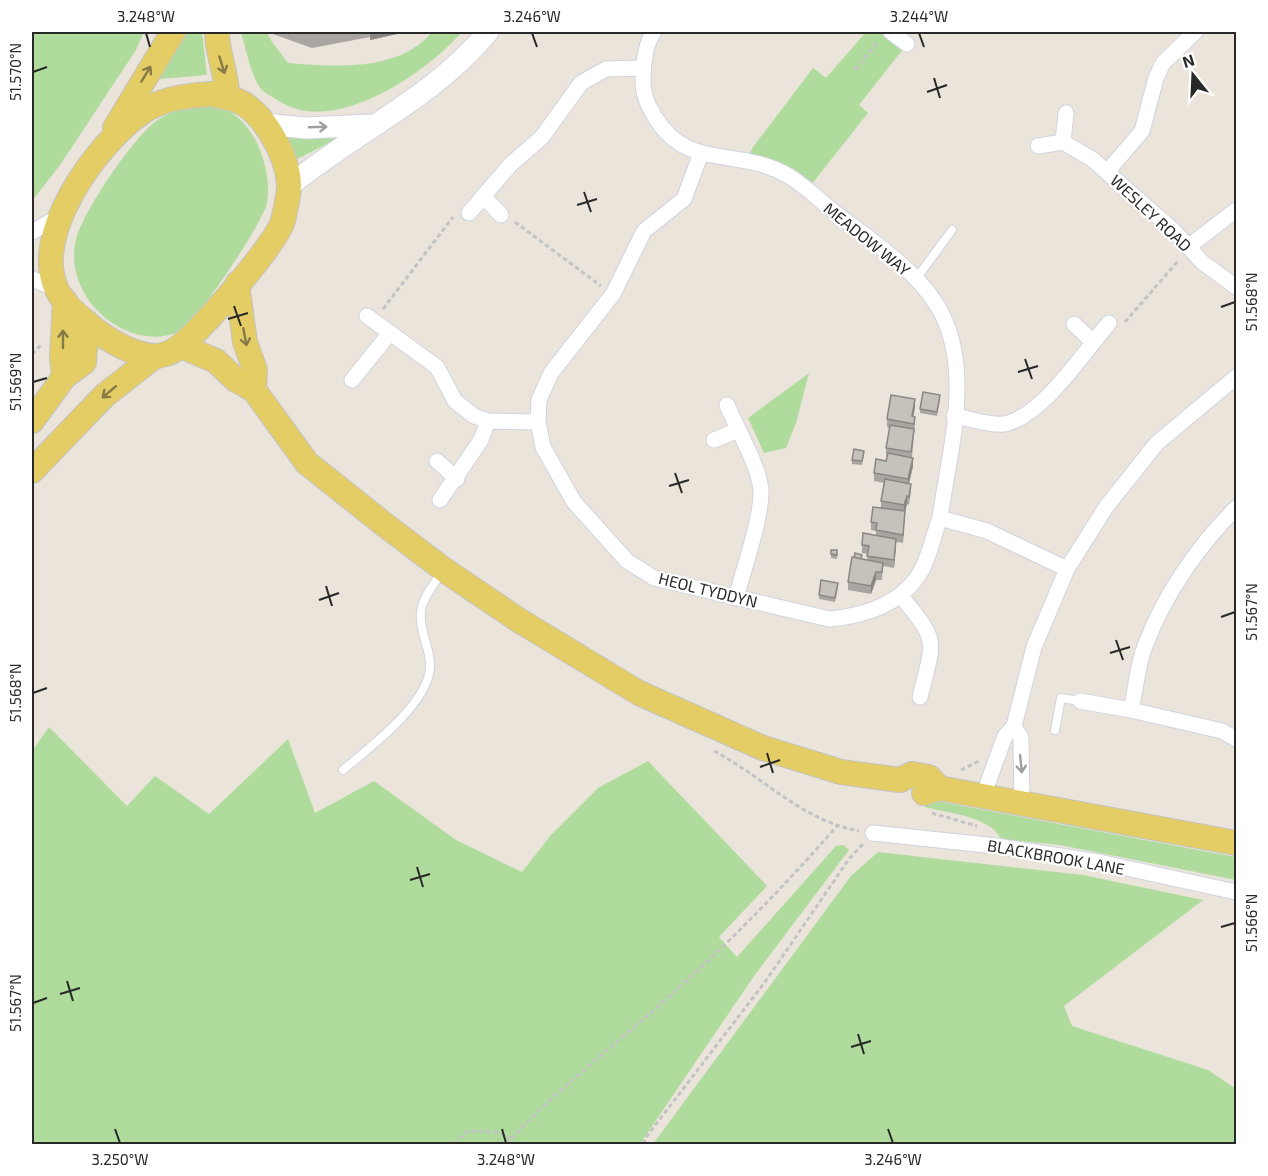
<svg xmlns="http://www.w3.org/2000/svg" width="1268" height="1176" font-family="'Exo 2',sans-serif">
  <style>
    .green { fill: #afdc9c }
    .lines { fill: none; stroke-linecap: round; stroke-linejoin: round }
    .service-casing { stroke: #d1d3e0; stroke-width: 10 }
    .minor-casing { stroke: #d1d3e0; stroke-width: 17 }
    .secondary-casing { stroke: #d1d3e0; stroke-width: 23 }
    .primary-casing { stroke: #c3c3c3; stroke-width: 26 }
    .path { stroke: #c3c3c3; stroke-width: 3; stroke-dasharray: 4.5 3; stroke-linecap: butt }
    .service { stroke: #fff; stroke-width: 8 }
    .minor { stroke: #fff; stroke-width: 15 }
    .secondary { stroke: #fff; stroke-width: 21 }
    .primary { stroke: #e5cd65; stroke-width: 24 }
    .wall { fill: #a9a6a1 }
    .shaded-wall { fill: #8a8783 }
    .building { fill: #c5c1bb; stroke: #8a8783; stroke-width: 1.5 }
    .oneway { stroke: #867a46 }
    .oneway2 { stroke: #9e9e9e }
    .ticks { fill: none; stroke: #282828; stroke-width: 2 }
    .labels { text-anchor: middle; stroke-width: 4.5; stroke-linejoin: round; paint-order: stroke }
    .street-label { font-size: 16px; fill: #282828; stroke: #fff }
    .neatline { fill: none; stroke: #282828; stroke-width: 2 }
    .ticks-label { font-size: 15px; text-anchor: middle; fill: #282828 }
  </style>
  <rect width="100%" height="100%" fill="#eae4db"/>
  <g class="green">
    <path d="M32,32H144L136,50L60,165L32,201Z"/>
    <path d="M186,32H202L207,75L159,79Z"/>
    <path d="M241,32H267L272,42L288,63C335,67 399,72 432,32H462C426,73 334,137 279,101C273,97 264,93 260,88C250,72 246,49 241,32Z"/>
    <path d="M866,32H891L907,44L859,105L868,113L807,190L747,160L753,147L813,68L826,78Z"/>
    <path d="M189,106C198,106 208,105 216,106C254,115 273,169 267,203C263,223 200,316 184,328C173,336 159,338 146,336C101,330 63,282 77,236C86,208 127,148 149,127C160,116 175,111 189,106Z"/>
    <path d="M338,132L339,138L297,159L287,134Z"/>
    <path d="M809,373L796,423L786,448L764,453L748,418Z"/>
    <path d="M49,727L127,806L155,776L209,814L288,739L315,813L374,781L456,840L522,872L551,835L598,788L648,761L767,886L719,937L737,957L836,846L844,845L849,850L754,976L640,1144H32V751Z"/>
    <path d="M920,798L1236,857V880L1060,845L1001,839C990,816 947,813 925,807Z"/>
    <path d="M878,852L1083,875L1203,900L1064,1006L1072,1026L1208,1070L1236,1089V1144H653L851,876Z"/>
  </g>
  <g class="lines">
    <g class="service-casing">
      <g id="service">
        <path d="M916,279L952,230"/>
        <path d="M1055,730L1061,698L1080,701"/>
        <path d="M343,770C369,748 429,703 430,667C431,658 427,648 425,640C415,607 423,600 441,573"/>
      </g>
    </g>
    <g class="minor-casing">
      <g id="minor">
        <path d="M654,32C644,45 643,68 643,84C644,98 648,105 655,117C687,171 738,147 787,175C803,184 818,199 833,211C869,239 912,266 937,305C975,367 949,452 940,518L987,531L1067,569"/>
        <path d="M891,32L907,44"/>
        <path d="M1066,113L1063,142L1092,159L1174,231L1202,262L1236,287"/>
        <path d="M1038,146L1063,142"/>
        <path d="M701,153L684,199L644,231L613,294L551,373L539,400L538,422L543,447L574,502L627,561L654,578L829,619C863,616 898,606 918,576C929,560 933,536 940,518"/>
        <path d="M1107,172L1142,131L1156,78L1163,63L1195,32"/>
        <path d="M483,196L501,215"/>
        <path d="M469,213L511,164L542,137L581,83L606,69L642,68"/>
        <path d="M32,232L60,216"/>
        <path d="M1188,247L1236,210"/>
        <path d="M32,279L57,289"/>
        <path d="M367,316L437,367L455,401L474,416L488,421L538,422"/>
        <path d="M1074,324L1093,342"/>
        <path d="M352,380L390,333"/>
        <path d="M727,405C737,429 759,466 761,490C762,518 743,570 736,598"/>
        <path d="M954,416C969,418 990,426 1004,424C1042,417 1084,352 1109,323"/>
        <path d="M714,440L738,430"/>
        <path d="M437,461L457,479"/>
        <path d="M440,500L481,440L488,421"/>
        <path d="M1236,508C1198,546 1164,595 1145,646C1137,666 1136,689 1131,710L1222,731L1236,739"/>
        <path d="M900,595C940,643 934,639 920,697"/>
        <path d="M1080,701L1131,710"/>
        <path d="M1014,726L1021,738L1022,803"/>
        <path d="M983,796L1005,736L1014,726L1034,647L1067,569L1106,507L1157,443L1236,377"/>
        <path d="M873,833L996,846L1099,862L1236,892"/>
      </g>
    </g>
    <g class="secondary-casing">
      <g id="secondary">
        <path d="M264,124L306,128L371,125"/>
        <path d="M289,186C355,132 433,98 488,32"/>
      </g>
    </g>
    <g class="primary-casing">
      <g id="primary">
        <path d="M217,32C217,55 228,75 227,98"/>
        <path d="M210,94C219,96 228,97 236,100C264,111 288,157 289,185C289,196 285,211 283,221C275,245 199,334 176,349C171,353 161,356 155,356C133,355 110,341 94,329C80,317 65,306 57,290C30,234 98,143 141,113C162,98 186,96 210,94Z"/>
        <path d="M115,128L173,32"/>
        <path d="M237,284L245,342L255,370L254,390"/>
        <path d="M181,346L216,361L236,380L254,390L307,463L385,525L443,569L520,621L639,693L763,748L841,772L900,780L912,774L929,777L939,788"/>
        <path d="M64,377L62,357L65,301"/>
        <path d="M32,421L64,377L84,362L87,323"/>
        <path d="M32,471L104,396L155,356"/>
        <path d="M924,793L939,788L1236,843"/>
      </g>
    </g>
    <g class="path">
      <path d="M855,70L878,41"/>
      <path d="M515,222L601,286"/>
      <path d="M383,309L453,217"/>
      <path d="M1125,322L1178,261"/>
      <path d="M32,354L42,344"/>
      <path d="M714,751C765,778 801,820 859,831"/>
      <path d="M961,770L979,761"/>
      <path d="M932,813L977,826"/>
      <path d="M454,1144L468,1131L500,1132L510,1139"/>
      <path d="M506,1144C547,1099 594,1062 640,1022C711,961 776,896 837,826"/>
      <path d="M643,1144L647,1136L765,982L849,859L863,844"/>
    </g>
    <use href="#service" class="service"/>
    <use href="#minor" class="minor"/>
    <use href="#secondary" class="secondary"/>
    <use href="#primary" class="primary"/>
  </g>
  <g class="wall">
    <path d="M270,32H406L370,40V37L312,48L270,33Z"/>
    <path d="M940,399L937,416L920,413V409Z"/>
    <path d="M915,407L913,416L915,425L912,457L913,466L909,484L911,492L909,505L907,504L905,512L903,543L896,542L894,568L883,566L882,580H876L871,594L848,590V582L854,558L867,560L868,554L862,553V545L876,535V531L871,530V522L881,508V501L884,483L874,481V473L886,461L887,456H886V448L890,428L887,427V419Z"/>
    <path d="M864,455L862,465L852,464V460Z"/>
    <path d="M831,550L837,554V559L831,558Z"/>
    <path d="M838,587L835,602L819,599V595Z"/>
  </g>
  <g class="shaded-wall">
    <path d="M370,32H406L370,40Z"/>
    <path d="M915,399V407L912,424V416Z"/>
    <path d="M913,458V466L908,487V479Z"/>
    <path d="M907,496V504L905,512L903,543L904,505Z"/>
    <path d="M896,539V547L894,568V560Z"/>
    <path d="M876,572V580L871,594V586Z"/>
  </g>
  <g class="building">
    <path d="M923,392L940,395L937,412L920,409Z"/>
    <path d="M891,395L915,399L912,416L915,417L914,424L887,419Z"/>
    <path d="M890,425L914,429L911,452L886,448Z"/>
    <path d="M854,449L864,451L862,461L852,460Z"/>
    <path d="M888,453L913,458L908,479L874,473L876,459L886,461Z"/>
    <path d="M885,479L911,484L909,497L907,496L904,505L881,501Z"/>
    <path d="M873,507L905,511L903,535L876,530L877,523L871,522Z"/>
    <path d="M863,533L896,539L894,560L867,556L869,546L862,545Z"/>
    <path d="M831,550H837V555L831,554Z"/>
    <path d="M855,553L862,555L861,559L854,558Z"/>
    <path d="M852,557L883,563L882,572H876L871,586L848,582Z"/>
    <path d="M821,580L838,583L835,598L819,595Z"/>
  </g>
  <defs><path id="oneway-shaft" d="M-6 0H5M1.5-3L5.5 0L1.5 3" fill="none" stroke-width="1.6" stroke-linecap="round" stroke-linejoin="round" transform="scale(1.5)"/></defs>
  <g class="oneway">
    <use href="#oneway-shaft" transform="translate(222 65) rotate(73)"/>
    <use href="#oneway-shaft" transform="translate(146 74) rotate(-59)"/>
    <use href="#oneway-shaft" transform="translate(245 337) rotate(79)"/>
    <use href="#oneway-shaft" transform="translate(63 339) rotate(-90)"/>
    <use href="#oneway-shaft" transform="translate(109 392) rotate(140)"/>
  </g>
  <g class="oneway2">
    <use href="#oneway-shaft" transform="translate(318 127) rotate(-2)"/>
    <use href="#oneway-shaft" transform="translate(1021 764) rotate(84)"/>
  </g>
  <path class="ticks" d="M146,33L150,47M532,33L537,47M919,33L924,47M33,72L47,67M934,78L940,98M927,92L947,85M584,192L591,212M577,205L597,199M234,306L241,326M1221,307L1235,302M228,319L248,313M1025,359L1032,379M1018,372L1038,366M33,382L47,378M675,473L682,493M669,486L689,480M326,586L332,606M319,600L339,593M1221,617L1235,612M1116,640L1123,660M1110,653L1130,647M33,693L47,688M767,753L773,773M760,767L780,760M417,867L423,887M410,880L430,874M1221,927L1235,923M67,981L73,1001M60,994L80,988M33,1003L47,998M858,1034L864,1054M851,1047L871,1041M115,1129L120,1143M502,1129L506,1143M888,1129L893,1143"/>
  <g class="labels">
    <g class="street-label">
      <text transform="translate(1151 213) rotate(43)" y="6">WESLEY ROAD</text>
      <text transform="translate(867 239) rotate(39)" y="6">MEADOW WAY</text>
      <text transform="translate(708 590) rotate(14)" y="6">HEOL TYDDYN</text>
      <text transform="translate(1056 857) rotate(10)" y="6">BLACKBROOK LANE</text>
    </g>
  </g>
  <rect width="1268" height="1176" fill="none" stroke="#ffffff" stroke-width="66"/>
  <g transform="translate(1193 75) rotate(342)" stroke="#ffffff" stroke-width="4.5" paint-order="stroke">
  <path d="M0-4.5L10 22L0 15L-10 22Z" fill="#282828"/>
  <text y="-9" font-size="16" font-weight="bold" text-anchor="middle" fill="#282828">N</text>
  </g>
  <rect x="33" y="33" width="1202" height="1110" class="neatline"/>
  <g class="ticks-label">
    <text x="146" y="22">3.248°W</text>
    <text x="532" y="22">3.246°W</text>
    <text x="919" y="22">3.244°W</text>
    <text transform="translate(16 72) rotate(-90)" y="5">51.570°N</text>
    <text transform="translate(1252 302) rotate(-90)" y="5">51.568°N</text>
    <text transform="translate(16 382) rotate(-90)" y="5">51.569°N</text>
    <text transform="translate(1252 612) rotate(-90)" y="5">51.567°N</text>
    <text transform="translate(16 693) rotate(-90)" y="5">51.568°N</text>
    <text transform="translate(1252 923) rotate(-90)" y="5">51.566°N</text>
    <text transform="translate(16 1003) rotate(-90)" y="5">51.567°N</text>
    <text x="120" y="1165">3.250°W</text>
    <text x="506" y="1165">3.248°W</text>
    <text x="893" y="1165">3.246°W</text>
  </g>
</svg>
